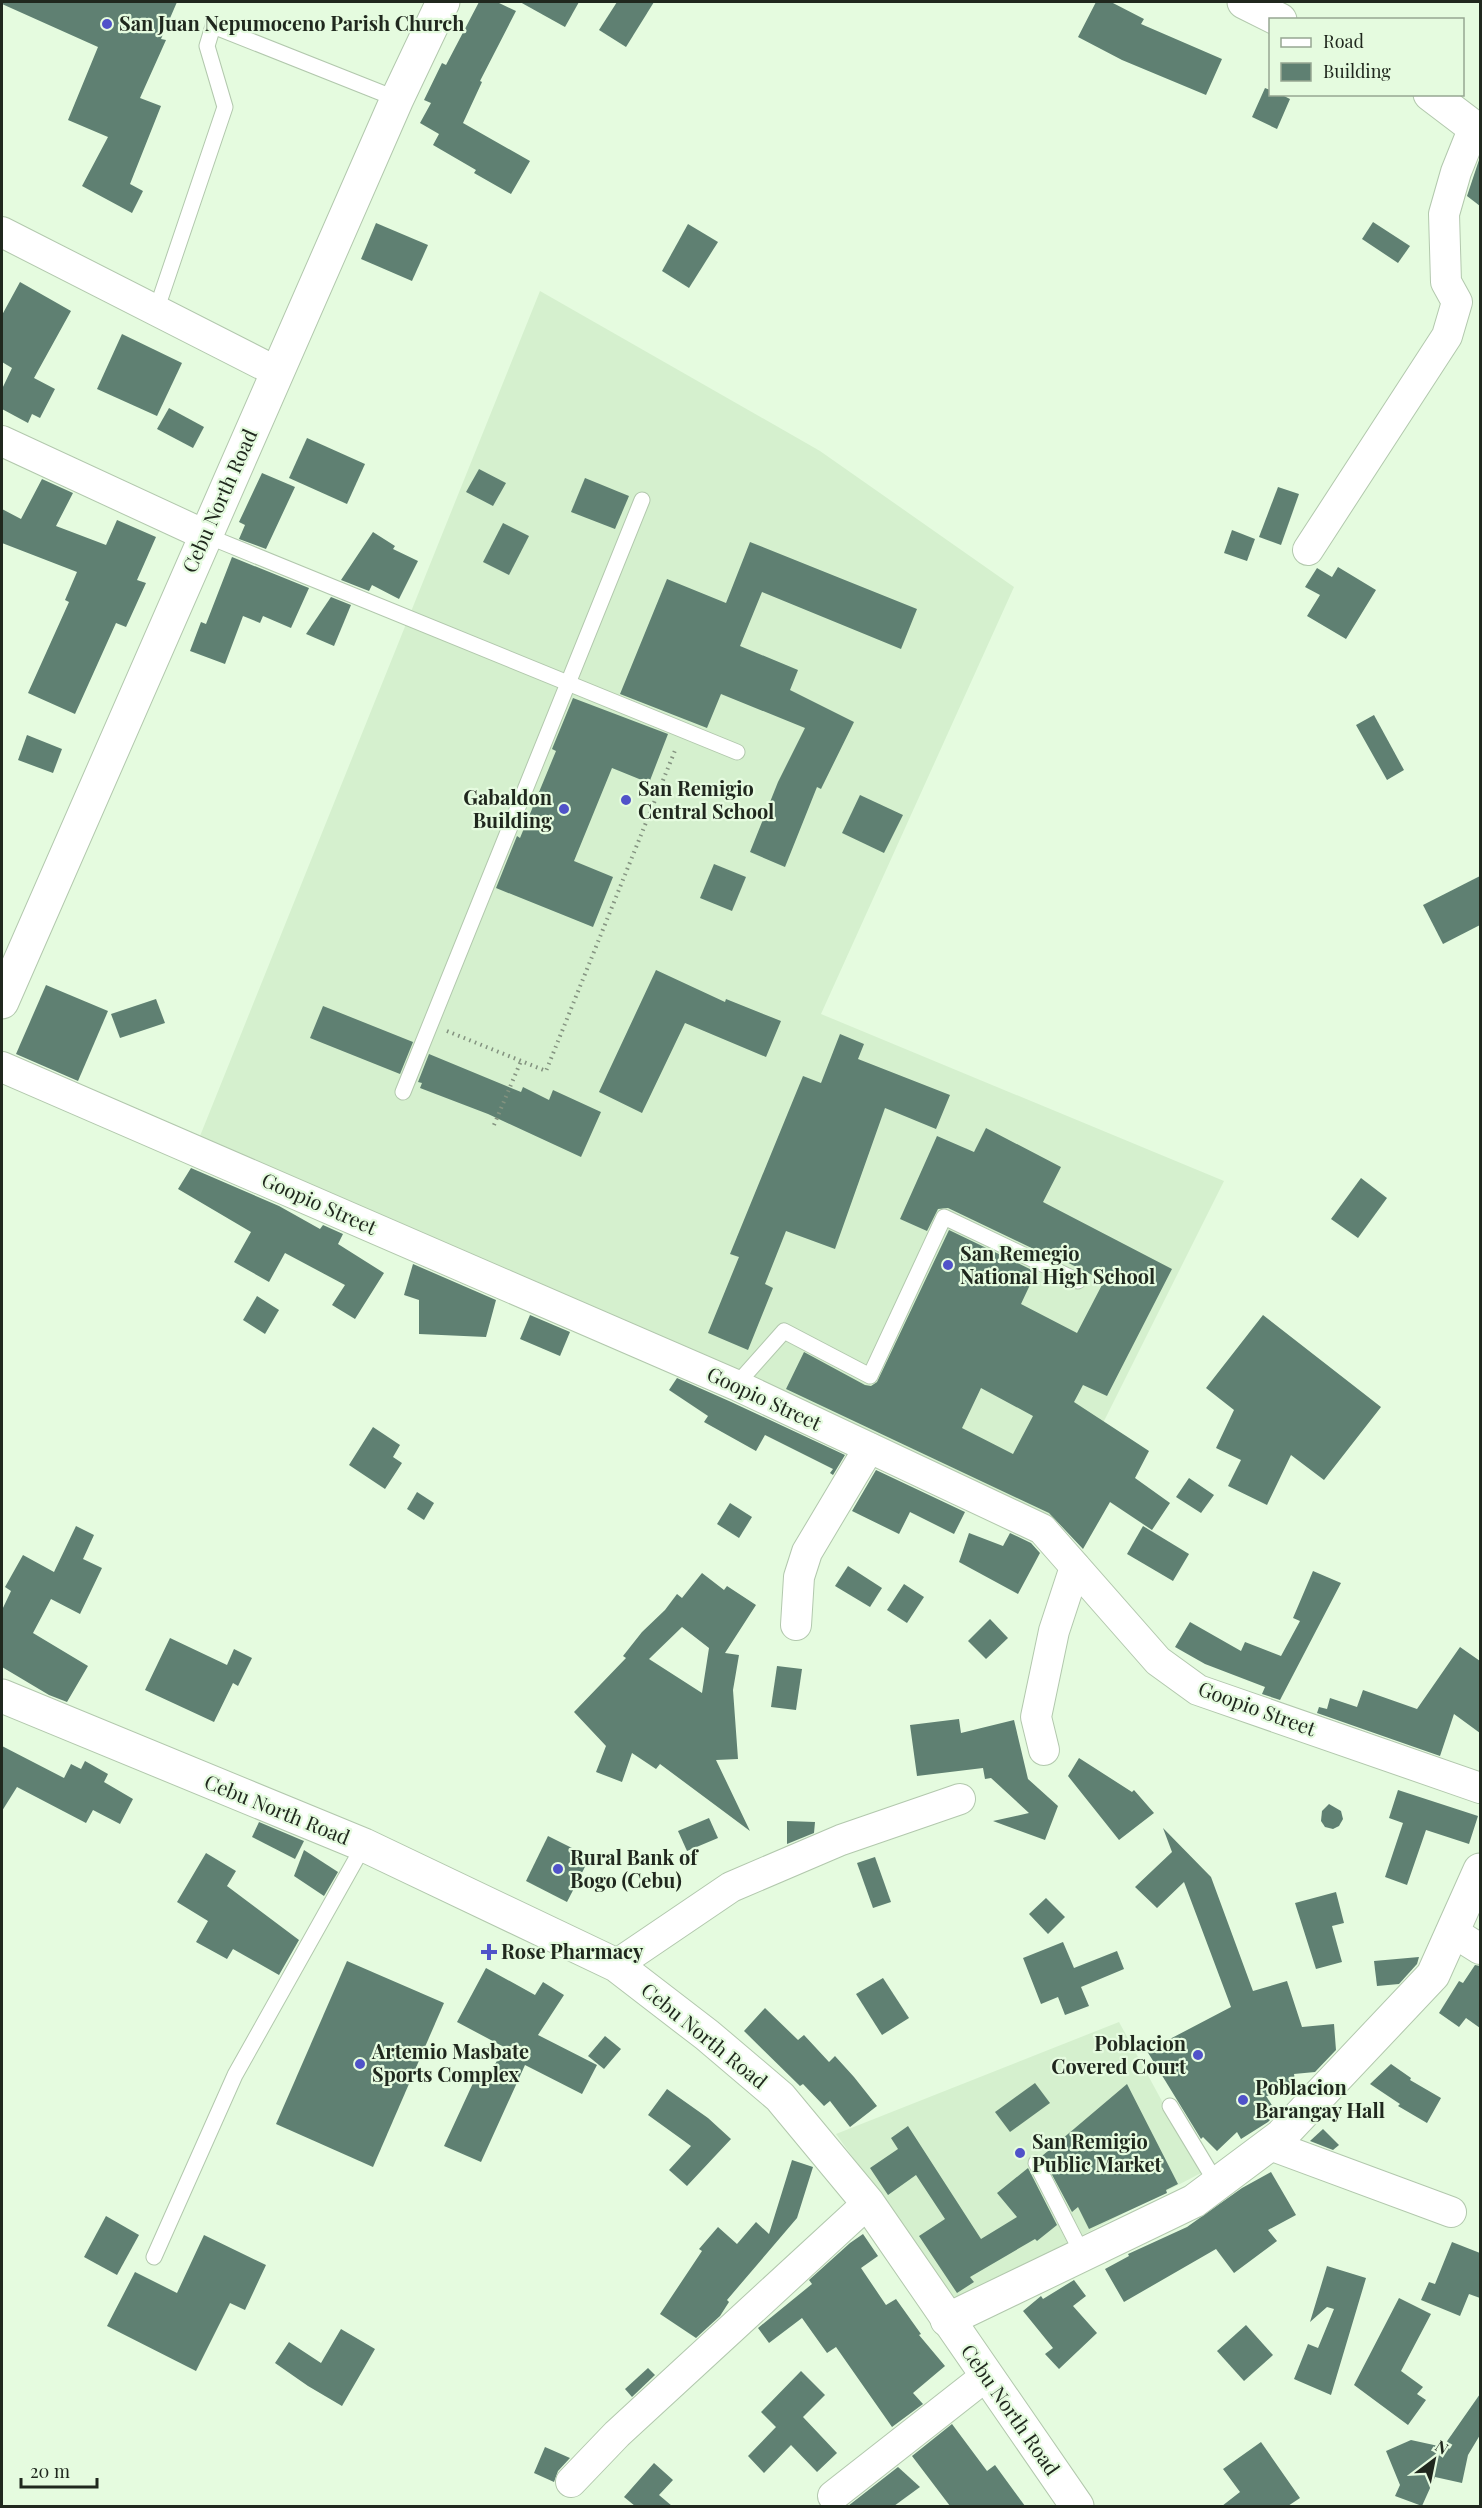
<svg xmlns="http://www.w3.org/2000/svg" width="1482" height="2508" font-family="'Playfair Display',serif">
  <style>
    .built { fill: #d5f0ce }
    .building { fill: #5f8072; fill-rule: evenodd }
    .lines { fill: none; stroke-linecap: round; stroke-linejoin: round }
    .service-casing { stroke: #b2c8ad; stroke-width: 17 }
    .minor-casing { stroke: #b2c8ad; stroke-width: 32 }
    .tertiary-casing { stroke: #b2c8ad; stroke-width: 35 }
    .secondary-casing { stroke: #b2c8ad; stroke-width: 35 }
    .trunk-casing { stroke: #b2c8ad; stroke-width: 35 }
    .path { stroke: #849380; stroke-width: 4; stroke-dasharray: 1.5 4.5; stroke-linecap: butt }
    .service { stroke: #fff; stroke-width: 15 }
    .minor { stroke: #fff; stroke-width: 30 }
    .tertiary { stroke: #fff; stroke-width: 33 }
    .secondary { stroke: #fff; stroke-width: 33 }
    .trunk { stroke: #fff; stroke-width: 33 }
    .poi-dot { fill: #5052c9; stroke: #e5fbdf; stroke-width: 2 }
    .labels { text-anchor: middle; stroke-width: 4.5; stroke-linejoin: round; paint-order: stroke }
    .poi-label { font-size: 20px; font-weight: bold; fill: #20281e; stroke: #e5fbdf; text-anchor: start }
    .street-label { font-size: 20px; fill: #20281e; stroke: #e5fbdf }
  </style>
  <rect width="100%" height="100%" fill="#e5fbdf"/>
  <g class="built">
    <path d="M540,291L820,451L1014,587L821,1014L1224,1181L1051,1527L196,1146Z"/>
    <path d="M1119,2022L1201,2173L956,2301L836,2134Z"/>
  </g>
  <g class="building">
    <path d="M2,2H177L161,39L166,40L140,98L161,106L130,184L143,191L132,213L82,186L108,137L68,120L98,47L2,4Z"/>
    <path d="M479,2H497L516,11L480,81L482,82L463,123L530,161L511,194L474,173L476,170L433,145L439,134L420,123L431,103L424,100L442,63L446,65Z"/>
    <path d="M520,2H579L565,27Z"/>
    <path d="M617,2H654L626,47L599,30Z"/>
    <path d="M1096,2H1111L1144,19L1141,24L1222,59L1206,95L1122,60L1078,37Z"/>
    <path d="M1265,88L1270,90V94H1280L1290,99L1277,129L1252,117Z"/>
    <path d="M1480,157V206L1467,196Z"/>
    <path d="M1373,222L1410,246L1398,263L1362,239Z"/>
    <path d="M376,223L428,245L412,281L361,259Z"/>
    <path d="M688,224L718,242L689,288L662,271Z"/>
    <path d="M20,282L71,311L34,378L55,389L40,418L32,414L28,423L2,409V389L12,368L2,362V315Z"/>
    <path d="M122,334L182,363L157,416L97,389Z"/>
    <path d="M169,408L204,427L193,448L157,429Z"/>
    <path d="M307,438L365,464L347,504L289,478Z"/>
    <path d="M479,469L506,483L493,506L466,492Z"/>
    <path d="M262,473L295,487L266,549L239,539L245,525L239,522Z"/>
    <path d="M585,478L629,496L615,529L571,512Z"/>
    <path d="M42,479L73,493L56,526L106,545L117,520L156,537L137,580L146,583L126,627L116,623L75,714L28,693L69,602L65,600L77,572L2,543V509L21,519Z"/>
    <path d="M1278,487L1299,494L1281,545L1259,537Z"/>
    <path d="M503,523L529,536L509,575L483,562Z"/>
    <path d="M1232,530L1255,539L1247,561L1224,553Z"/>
    <path d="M373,532L395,546L393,549L418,561L399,599L372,585L369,591L341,580Z"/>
    <path d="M750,542L917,609L901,649L762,592L740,646L798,670L790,690L854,722L821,789L817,787L785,867L750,852L778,782L805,728L721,694L707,728L620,694L667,579L726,603Z"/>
    <path d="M232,557L309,588L291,628L263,616L260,623L243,616L225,664L190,651L201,622L206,624Z"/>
    <path d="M1338,567L1376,590L1346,639L1307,616L1320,595L1305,587L1317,568L1332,577Z"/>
    <path d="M331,597L351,605L334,646L306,634Z"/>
    <path d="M573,698L668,734L649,783L612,768L574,861L613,877L593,927L496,888L517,836L520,838L556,751L552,749Z"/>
    <path d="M1374,715L1404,770L1387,780L1356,725Z"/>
    <path d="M27,735L62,749L53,773L18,760Z"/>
    <path d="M860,795L903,815L884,853L842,833Z"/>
    <path d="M714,864L746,877L732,911L700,898Z"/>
    <path d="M1480,876V925L1443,944L1423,905Z"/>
    <path d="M656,970L725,1002L726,999L781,1021L766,1057L685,1023L642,1113L599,1092Z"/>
    <path d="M46,985L108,1011L78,1081L16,1054Z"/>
    <path d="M156,999L165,1023L120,1038L111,1014Z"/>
    <path d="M323,1006L413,1042L400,1074L310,1038Z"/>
    <path d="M840,1034L864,1044L858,1059L950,1095L936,1129L885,1108L835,1249L786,1231L765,1284L773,1288L748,1350L708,1333L739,1257L730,1254L803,1076L821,1083Z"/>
    <path d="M429,1054L521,1092L523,1087L549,1100L553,1090L601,1112L581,1157L488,1114L420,1088L422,1083L418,1082Z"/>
    <path d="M986,1128L1061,1167L1043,1202L1172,1269L1107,1396L1083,1385L1074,1402L1149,1451L1135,1478L1170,1503L1152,1530L1110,1502L1083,1549L1049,1513L786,1389L804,1352L865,1385L871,1386L877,1382L949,1230L1036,1272L1021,1304L1077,1333L1104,1281L1045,1251L1044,1254L948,1208L938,1209L927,1231L900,1219L937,1136L974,1152ZM981,1388L1033,1416L1013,1454L962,1428Z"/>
    <path d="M191,1168L279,1206L320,1229L323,1225L343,1234L338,1244L384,1273L355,1319L332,1305L345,1285L285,1253L269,1282L234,1262L251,1232L178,1189Z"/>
    <path d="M1361,1178L1387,1198L1358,1238L1331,1219Z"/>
    <path d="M413,1264L496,1300L486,1337L419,1334V1300L404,1295Z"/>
    <path d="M257,1296L279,1310L265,1334L243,1320Z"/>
    <path d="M530,1315L570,1332L560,1356L520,1339Z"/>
    <path d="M1263,1315L1381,1407L1324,1480L1291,1455L1267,1505L1228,1486L1241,1460L1216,1448L1234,1410L1206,1388Z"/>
    <path d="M677,1378L729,1401L845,1455L833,1475L830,1473L833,1469L765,1435L756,1451L704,1422L708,1416L669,1390Z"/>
    <path d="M373,1427L400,1445L393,1457L402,1463L385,1489L349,1465Z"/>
    <path d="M876,1470L965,1512L954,1534L910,1512L899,1534L852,1511Z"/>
    <path d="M1189,1478L1214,1495L1201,1513L1176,1497Z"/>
    <path d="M417,1492L434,1503L424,1520L407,1509Z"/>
    <path d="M730,1503L752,1517L739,1538L717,1524Z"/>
    <path d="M76,1526L94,1535L83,1559L102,1568L80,1614L51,1599L33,1633L88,1666L67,1702L49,1695L2,1667V1610L11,1591L5,1587L23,1555L54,1572Z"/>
    <path d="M1143,1526L1189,1554L1173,1581L1127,1554Z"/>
    <path d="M969,1533L1003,1546L1010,1533L1031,1543L1040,1553L1018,1594L959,1562Z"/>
    <path d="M848,1566L882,1588L870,1607L835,1586Z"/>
    <path d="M1313,1571L1341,1583L1280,1700L1262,1694L1265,1687L1205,1664L1175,1647L1190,1622L1241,1651L1245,1642L1281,1656L1300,1621L1293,1618Z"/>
    <path d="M702,1573L724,1590L727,1586L756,1605L725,1653L739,1655L733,1690L738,1759L716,1760L750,1831L660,1764L656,1769L632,1753L622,1782L596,1772L606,1746L574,1712L626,1658L623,1656L642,1632L665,1610L677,1594L682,1598ZM682,1627L709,1648L702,1693L649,1659Z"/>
    <path d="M904,1584L924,1597L907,1623L887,1610Z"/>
    <path d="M990,1619L1008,1638L986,1659L968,1641Z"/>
    <path d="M170,1638L227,1665L234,1649L252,1658L238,1686L233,1683L214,1722L145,1690Z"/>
    <path d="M1460,1647L1480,1661V1733L1454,1714L1440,1756L1317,1713L1319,1707L1327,1709L1330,1698L1357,1707L1363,1690L1417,1709Z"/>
    <path d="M777,1666L802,1669L796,1710L771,1707Z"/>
    <path d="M959,1719L961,1733L1014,1720L1028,1779L1058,1806L1045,1840L993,1821L1029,1813L991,1778L985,1779L983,1768L917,1776L910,1725Z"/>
    <path d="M2,1746L64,1778L71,1764L81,1769L85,1761L108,1774L104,1782L133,1799L120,1824L93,1810L86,1823L17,1787L2,1811Z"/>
    <path d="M1079,1758L1132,1792L1134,1790L1154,1813L1119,1840L1068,1776Z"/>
    <path d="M1398,1790L1478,1816L1469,1844L1426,1830L1407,1885L1385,1877L1403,1823L1389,1818Z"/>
    <path d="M1329,1804L1341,1811L1343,1819L1339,1826L1333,1829L1325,1827L1321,1821L1322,1811Z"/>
    <path d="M709,1818L718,1838L687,1851L678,1831Z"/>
    <path d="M787,1821L815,1822L814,1833L787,1844Z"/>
    <path d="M259,1822L304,1841L295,1859L252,1837Z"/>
    <path d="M1163,1828L1211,1877L1253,1991L1287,1981L1302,2027L1334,2024L1336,2050L1315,2072L1294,2074L1297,2092L1266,2096L1277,2113L1268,2122L1241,2139L1237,2132L1217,2151L1203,2137L1201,2139L1147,2051L1231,2007L1184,1882L1157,1908L1135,1887L1172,1852Z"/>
    <path d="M548,1836L590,1857L567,1902L526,1881Z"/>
    <path d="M304,1850L338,1872L324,1896L294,1876Z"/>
    <path d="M206,1853L236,1871L227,1886L299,1940L279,1975L233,1949L227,1959L196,1942L208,1921L177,1902Z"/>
    <path d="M875,1857L891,1902L873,1908L857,1863Z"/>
    <path d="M1336,1892L1344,1923L1332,1926L1342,1962L1316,1969L1295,1903Z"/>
    <path d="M1046,1898L1065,1917L1048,1934L1029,1914Z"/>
    <path d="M1063,1942L1074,1968L1117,1951L1124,1969L1081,1987L1089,2006L1065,2015L1058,1997L1041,2004L1023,1958Z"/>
    <path d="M1419,1957L1417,1964L1399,1984L1377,1986L1374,1961Z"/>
    <path d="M347,1961L444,2003L373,2167L276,2124Z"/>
    <path d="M1475,1965L1480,1966V2028L1466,2018L1459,2027L1439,2013L1459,1981L1463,1983Z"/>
    <path d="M486,1968L535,1995L543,1982L564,1995L538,2035L597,2065L582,2094L525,2065L481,2162L444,2146L474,2081L484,2086L504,2047L457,2022Z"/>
    <path d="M883,1978L909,2018L882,2035L856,1994Z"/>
    <path d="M765,2008L798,2040L804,2035L829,2062L835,2056L854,2077L877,2106L850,2127L830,2101L824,2106L803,2084L800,2086L744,2031Z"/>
    <path d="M605,2036L621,2049L604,2069L588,2056Z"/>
    <path d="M1391,2064L1411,2078L1410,2080L1441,2098L1427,2123L1398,2106L1400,2104L1370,2084Z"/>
    <path d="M1035,2083L1050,2103L1010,2132L995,2112Z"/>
    <path d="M1127,2084L1178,2184L1166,2190L1167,2193L1089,2229L1078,2207L1072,2212L1042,2156Z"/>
    <path d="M667,2089L708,2118L731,2139L687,2186L669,2170L691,2146L648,2115Z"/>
    <path d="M908,2126L981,2239L1017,2217L997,2193L1028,2168L1057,2225L1037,2241L1035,2239L970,2277L974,2282L957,2293L919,2236L945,2219L916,2175L888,2195L870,2168L898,2149L891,2138Z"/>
    <path d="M1323,2129L1339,2145L1333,2150L1310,2141Z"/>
    <path d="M792,2160L813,2167L797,2218L727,2300L729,2302L720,2316L696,2338L660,2314L702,2251L699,2249L718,2227L737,2244L756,2222L769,2234Z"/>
    <path d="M1271,2172L1296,2215L1268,2230L1277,2241L1234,2273L1216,2249L1124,2302L1105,2269L1129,2256L1128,2254L1187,2227L1242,2188Z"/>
    <path d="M106,2216L139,2235L117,2275L84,2257Z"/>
    <path d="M863,2234L878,2256L861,2268L886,2305L896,2299L921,2334L919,2335L945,2366L913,2393L923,2404L892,2427L836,2347L827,2353L802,2318L769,2343L758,2328L812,2284L809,2280L850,2243Z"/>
    <path d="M204,2235L266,2265L245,2310L230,2303L196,2371L107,2326L135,2272L177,2293Z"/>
    <path d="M1452,2242L1480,2253V2298L1469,2294L1460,2316L1421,2300L1429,2282L1435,2284Z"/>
    <path d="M1327,2266L1366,2278L1331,2395L1294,2379L1308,2344L1318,2348L1334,2309L1327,2307L1310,2322Z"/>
    <path d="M1074,2280L1086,2296L1073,2306L1097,2333L1059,2369L1045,2354L1053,2348L1023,2311L1041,2296L1043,2299Z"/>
    <path d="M1399,2298L1431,2314L1401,2371L1423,2387L1417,2394L1426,2400L1408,2425L1354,2385Z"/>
    <path d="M1246,2325L1273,2355L1244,2381L1217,2351Z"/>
    <path d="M341,2329L375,2349L342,2406L308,2386L275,2363L289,2342L321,2363Z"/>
    <path d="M648,2368L655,2375L632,2397L625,2389Z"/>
    <path d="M801,2371L825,2395L803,2417L837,2453L817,2472L791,2445L764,2473L748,2456L776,2427L761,2412Z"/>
    <path d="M1480,2394V2435L1468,2455L1462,2483L1435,2477L1422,2506L1395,2496L1400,2485L1386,2451L1411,2440L1443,2447Z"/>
    <path d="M952,2424L987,2471L995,2465L1025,2506H950L912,2456Z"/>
    <path d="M1261,2442L1300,2498L1288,2506H1222L1240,2492L1223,2469Z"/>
    <path d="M545,2447L570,2458L558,2471L554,2482L534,2473Z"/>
    <path d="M654,2463L673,2480L659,2495L672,2506H635L624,2497Z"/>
    <path d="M898,2467L920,2487L894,2506H848Z"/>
  </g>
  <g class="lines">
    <g class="service-casing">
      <g id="service">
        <path d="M156,311L225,107L207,46L213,26L397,99"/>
        <path d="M205,535L737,752"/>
        <path d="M403,1092L642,500"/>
        <path d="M736,1385L784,1331L870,1376L944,1217L1078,1281"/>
        <path d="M1170,2106L1217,2184"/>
        <path d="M1036,2163L1083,2255"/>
        <path d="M154,2257L235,2075L364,1845"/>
      </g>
    </g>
    <g class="minor-casing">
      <g id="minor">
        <path d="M2,232L277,372"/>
        <path d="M2,441L205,535"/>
        <path d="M1308,550L1447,336L1457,302L1446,282L1444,214L1456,172L1474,127"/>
        <path d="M2,1067L736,1385L1042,1529L1158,1661L1198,1690L1480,1788"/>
        <path d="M796,1625L799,1577L807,1552L869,1448"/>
        <path d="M1044,1750L1036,1717L1054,1631L1075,1567"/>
        <path d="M1453,1932L1480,1949"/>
        <path d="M616,1965L731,1887L841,1840L960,1799"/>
        <path d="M1270,2145L1451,2212"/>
        <path d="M571,2482L617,2434L868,2203"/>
        <path d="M833,2496L986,2376"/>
      </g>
    </g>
    <g class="tertiary-casing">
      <g id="tertiary">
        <path d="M1244,2L1280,20"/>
        <path d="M1430,94L1480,132"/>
        <path d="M947,2320L1194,2201L1281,2136L1433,1975L1480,1870"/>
      </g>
    </g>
    <g class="secondary-casing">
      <path id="secondary" d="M2,1002L397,99L443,2"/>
    </g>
    <g class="trunk-casing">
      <path id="trunk" d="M2,1696L364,1845L616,1965L707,2035L780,2097L868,2203L1077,2506"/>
    </g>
    <g class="path">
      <path d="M447,1031L546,1071L676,748"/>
      <path d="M494,1125L521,1061"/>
    </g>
    <use href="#service" class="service"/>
    <use href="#minor" class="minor"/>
    <use href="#tertiary" class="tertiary"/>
    <use href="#secondary" class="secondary"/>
    <use href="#trunk" class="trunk"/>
  </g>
  <g class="poi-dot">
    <circle cx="107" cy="24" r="6"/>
    <circle cx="626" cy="800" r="6"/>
    <circle cx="564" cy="809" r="6"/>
    <circle cx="948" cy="1265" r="6"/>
    <circle cx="558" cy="1869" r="6"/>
    <path d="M486 1943h6v6h6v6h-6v6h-6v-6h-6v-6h6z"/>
    <circle cx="1198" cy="2055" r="6"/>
    <circle cx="360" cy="2064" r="6"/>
    <circle cx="1243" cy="2100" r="6"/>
    <circle cx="1020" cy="2153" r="6"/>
  </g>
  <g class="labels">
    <g class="poi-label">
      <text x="119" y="31">San Juan Nepumoceno Parish Church</text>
      <text x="638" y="796">San Remigio<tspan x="638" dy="23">Central School</tspan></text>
      <text x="552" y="805" text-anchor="end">Gabaldon<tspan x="552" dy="23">Building</tspan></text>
      <text x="960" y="1261">San Remegio<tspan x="960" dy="23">National High School</tspan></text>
      <text x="570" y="1865">Rural Bank of<tspan x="570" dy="23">Bogo (Cebu)</tspan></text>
      <text x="501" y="1959">Rose Pharmacy</text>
      <text x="1186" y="2051" text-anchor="end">Poblacion<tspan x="1186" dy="23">Covered Court</tspan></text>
      <text x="372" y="2059">Artemio Masbate<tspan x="372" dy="23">Sports Complex</tspan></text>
      <text x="1255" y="2095">Poblacion<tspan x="1255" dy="23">Barangay Hall</tspan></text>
      <text x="1032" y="2149">San Remigio<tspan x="1032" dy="23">Public Market</tspan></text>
    </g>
    <g class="street-label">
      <text transform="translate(220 501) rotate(-66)" y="7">Cebu North Road</text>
      <text transform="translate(319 1204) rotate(24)" y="7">Goopio Street</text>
      <text transform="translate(764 1399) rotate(25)" y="7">Goopio Street</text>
      <text transform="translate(1257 1709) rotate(20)" y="7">Goopio Street</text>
      <text transform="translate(277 1810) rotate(22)" y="7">Cebu North Road</text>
      <text transform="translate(704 2036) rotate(39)" y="7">Cebu North Road</text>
      <text transform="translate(1010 2410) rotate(55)" y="7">Cebu North Road</text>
    </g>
  </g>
  <rect width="1482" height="2508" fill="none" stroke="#20281e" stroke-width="6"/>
  <rect x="1269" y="18" width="195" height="78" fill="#e5fbdf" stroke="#96a792" stroke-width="1.5"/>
  <rect x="1281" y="38" width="30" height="9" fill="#ffffff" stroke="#96a792" stroke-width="1.5"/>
  <text x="1323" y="48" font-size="18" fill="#20281e">Road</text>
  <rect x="1281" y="63" width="30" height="18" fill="#5f8072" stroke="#96a792" stroke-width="1.5"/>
  <text x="1323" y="78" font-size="18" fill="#20281e">Building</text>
  <g transform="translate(1434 2460) rotate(32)" stroke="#e5fbdf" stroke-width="4.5" paint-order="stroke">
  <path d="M0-4.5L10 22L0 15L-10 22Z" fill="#20281e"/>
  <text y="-9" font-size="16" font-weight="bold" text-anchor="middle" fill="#20281e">N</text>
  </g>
  <path d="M21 2478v9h76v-9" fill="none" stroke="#20281e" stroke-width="3"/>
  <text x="30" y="2478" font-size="18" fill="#20281e" stroke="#e5fbdf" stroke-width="4.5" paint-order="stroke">20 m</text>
</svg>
